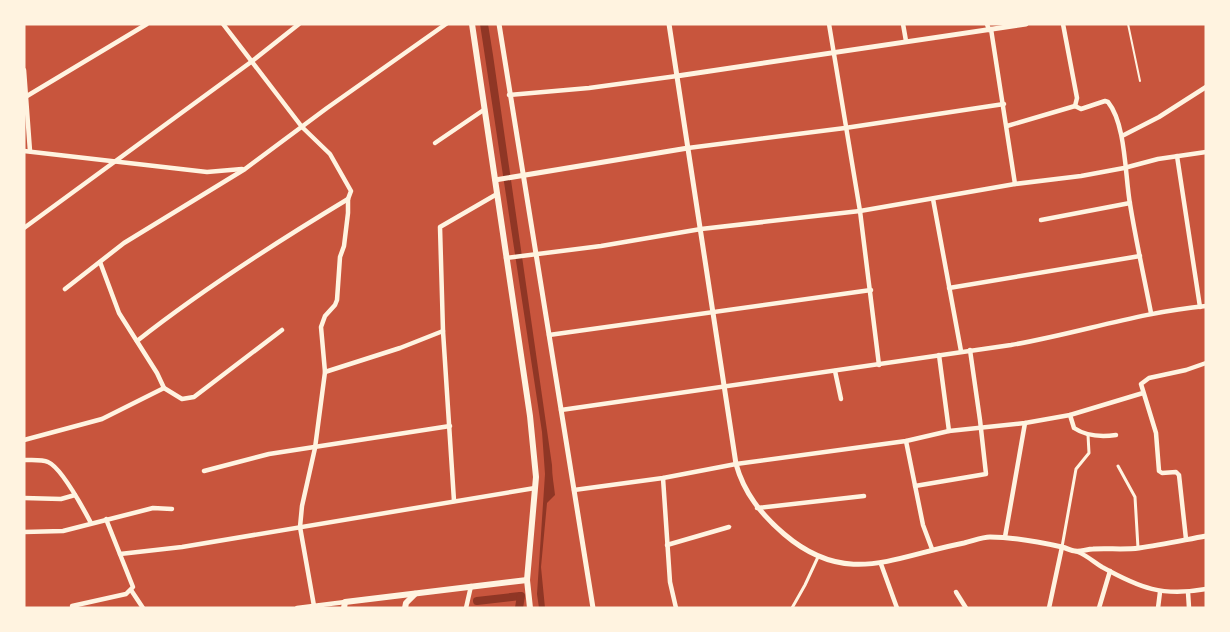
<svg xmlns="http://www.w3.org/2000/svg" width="1230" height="632" font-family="Raleway,sans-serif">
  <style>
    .water { fill: #8f3625 }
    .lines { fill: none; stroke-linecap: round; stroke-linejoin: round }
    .stream { stroke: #8f3625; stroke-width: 2 }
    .canal { stroke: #8f3625; stroke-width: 8 }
    .service { stroke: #fff3e0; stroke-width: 2 }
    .pedestrian { stroke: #fff3e0; stroke-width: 3 }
    .minor { stroke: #fff3e0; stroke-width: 4.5 }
    .tertiary { stroke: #fff3e0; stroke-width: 5 }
    .secondary { stroke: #fff3e0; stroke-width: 6 }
  </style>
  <rect width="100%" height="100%" fill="#c8553d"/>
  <path class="water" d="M480,24H488L493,55L552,465C552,476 554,485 555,495L547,503L541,567L545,608H539L537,594L545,474L542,432Z"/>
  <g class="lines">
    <path class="stream" d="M412,608H413"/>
    <g class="canal">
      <path d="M477,601L520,596"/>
      <path d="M519,608L521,596"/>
    </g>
    <path class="service" d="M1128,24L1140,81"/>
    <g class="pedestrian">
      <path d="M1118,466L1135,497L1138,548"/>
      <path d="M1062,547L1076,469L1089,453L1088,435"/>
      <path d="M792,608L805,585L818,557"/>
    </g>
    <g class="minor">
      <path d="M223,24L302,127L330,154L351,191L348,199V213L344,246L340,257L337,300L335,305L325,316L321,327L325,372L315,448L302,506L300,527L314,606L313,608"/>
      <path d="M829,24L860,211L879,365"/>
      <path d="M903,24L906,41"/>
      <path d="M987,24L989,30"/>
      <path d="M1063,24L1077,98L1075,106"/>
      <path d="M991,29L1015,184"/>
      <path d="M24,70L30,151"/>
      <path d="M509,95L589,88L677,76"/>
      <path d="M27,96L147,24"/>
      <path d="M1075,106L1081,109L1105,101L1108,102C1126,124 1125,176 1130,204C1136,241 1144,277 1151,313"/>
      <path d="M1007,126L1075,106"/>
      <path d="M1122,136L1159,117L1206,87"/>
      <path d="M435,143L485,109"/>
      <path d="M688,148L845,128L1004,104"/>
      <path d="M24,151L207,172L242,169"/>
      <path d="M1177,156L1200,307"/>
      <path d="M933,199L961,351"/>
      <path d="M1041,220L1130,203"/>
      <path d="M24,228L251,62L299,24"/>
      <path d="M506,258L601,246L701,229L860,211L1015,184L1081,176L1124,168L1158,159L1206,152"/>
      <path d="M100,262L119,313L157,373L164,388L182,399L194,397L282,330"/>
      <path d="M949,288L1140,256"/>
      <path d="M65,289L124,243L245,169L327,108L446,24"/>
      <path d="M549,335L871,290"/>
      <path d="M137,341C203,289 275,243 348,199"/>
      <path d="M939,355L949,431"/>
      <path d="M835,371L841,399"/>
      <path d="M325,372L400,348L443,331"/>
      <path d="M561,410L1011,345C1076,334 1140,312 1206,306"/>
      <path d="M1070,415L1074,428C1086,436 1102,437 1116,435"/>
      <path d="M24,440L102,419L164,388"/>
      <path d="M906,441L923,525L932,549"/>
      <path d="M24,460C30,460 42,459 48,462C62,468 83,508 91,523"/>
      <path d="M204,471L269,454L450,426"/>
      <path d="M663,478L670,582L676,608"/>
      <path d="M915,486L986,474L980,420L970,350"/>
      <path d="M574,490L663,478L736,464L906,441L949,431L1025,423L1070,415L1143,393"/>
      <path d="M24,498L61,499L75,495"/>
      <path d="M454,501L443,331L440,227L497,194"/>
      <path d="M757,508L864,496"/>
      <path d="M24,532L63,531L153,508L172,509"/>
      <path d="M1005,537L1025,423"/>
      <path d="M1186,539L1179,475L1176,472L1162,473L1159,471L1156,433L1141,384L1149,378L1186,370L1206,363"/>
      <path d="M667,545L729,527"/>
      <path d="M1078,552C1086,555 1094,562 1102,567C1140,588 1162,597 1206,589"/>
      <path d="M120,554L182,547L535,488"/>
      <path d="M881,564L897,608"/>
      <path d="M131,590L143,608"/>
      <path d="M956,592L966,608"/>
      <path d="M1188,592L1189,608"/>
      <path d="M72,606L126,594L133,587L106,519"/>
      <path d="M297,608L345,602"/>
      <path d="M466,608L471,586"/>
      <path d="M1049,608L1062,547"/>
      <path d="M1099,608L1110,571"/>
      <path d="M1158,608L1160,592"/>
    </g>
    <g class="tertiary">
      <path d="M499,24L593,608"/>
      <path d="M669,24L736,464C744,493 761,514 784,534C847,588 895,556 964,543C973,541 982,537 990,537C1014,537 1039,542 1062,547C1067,548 1071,551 1075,551C1081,552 1087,549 1093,549C1108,548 1124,550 1139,548C1161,545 1184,540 1206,536"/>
      <path d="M677,76L1026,24"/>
      <path d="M495,180L688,148"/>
    </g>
    <g class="secondary">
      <path d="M472,24L530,416L536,477L527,580L530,608"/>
      <path d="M344,608L345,602L527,580"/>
      <path d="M405,608L406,603L415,594"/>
    </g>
  </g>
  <rect width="1230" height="632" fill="none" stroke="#fff3e0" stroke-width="51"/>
</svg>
